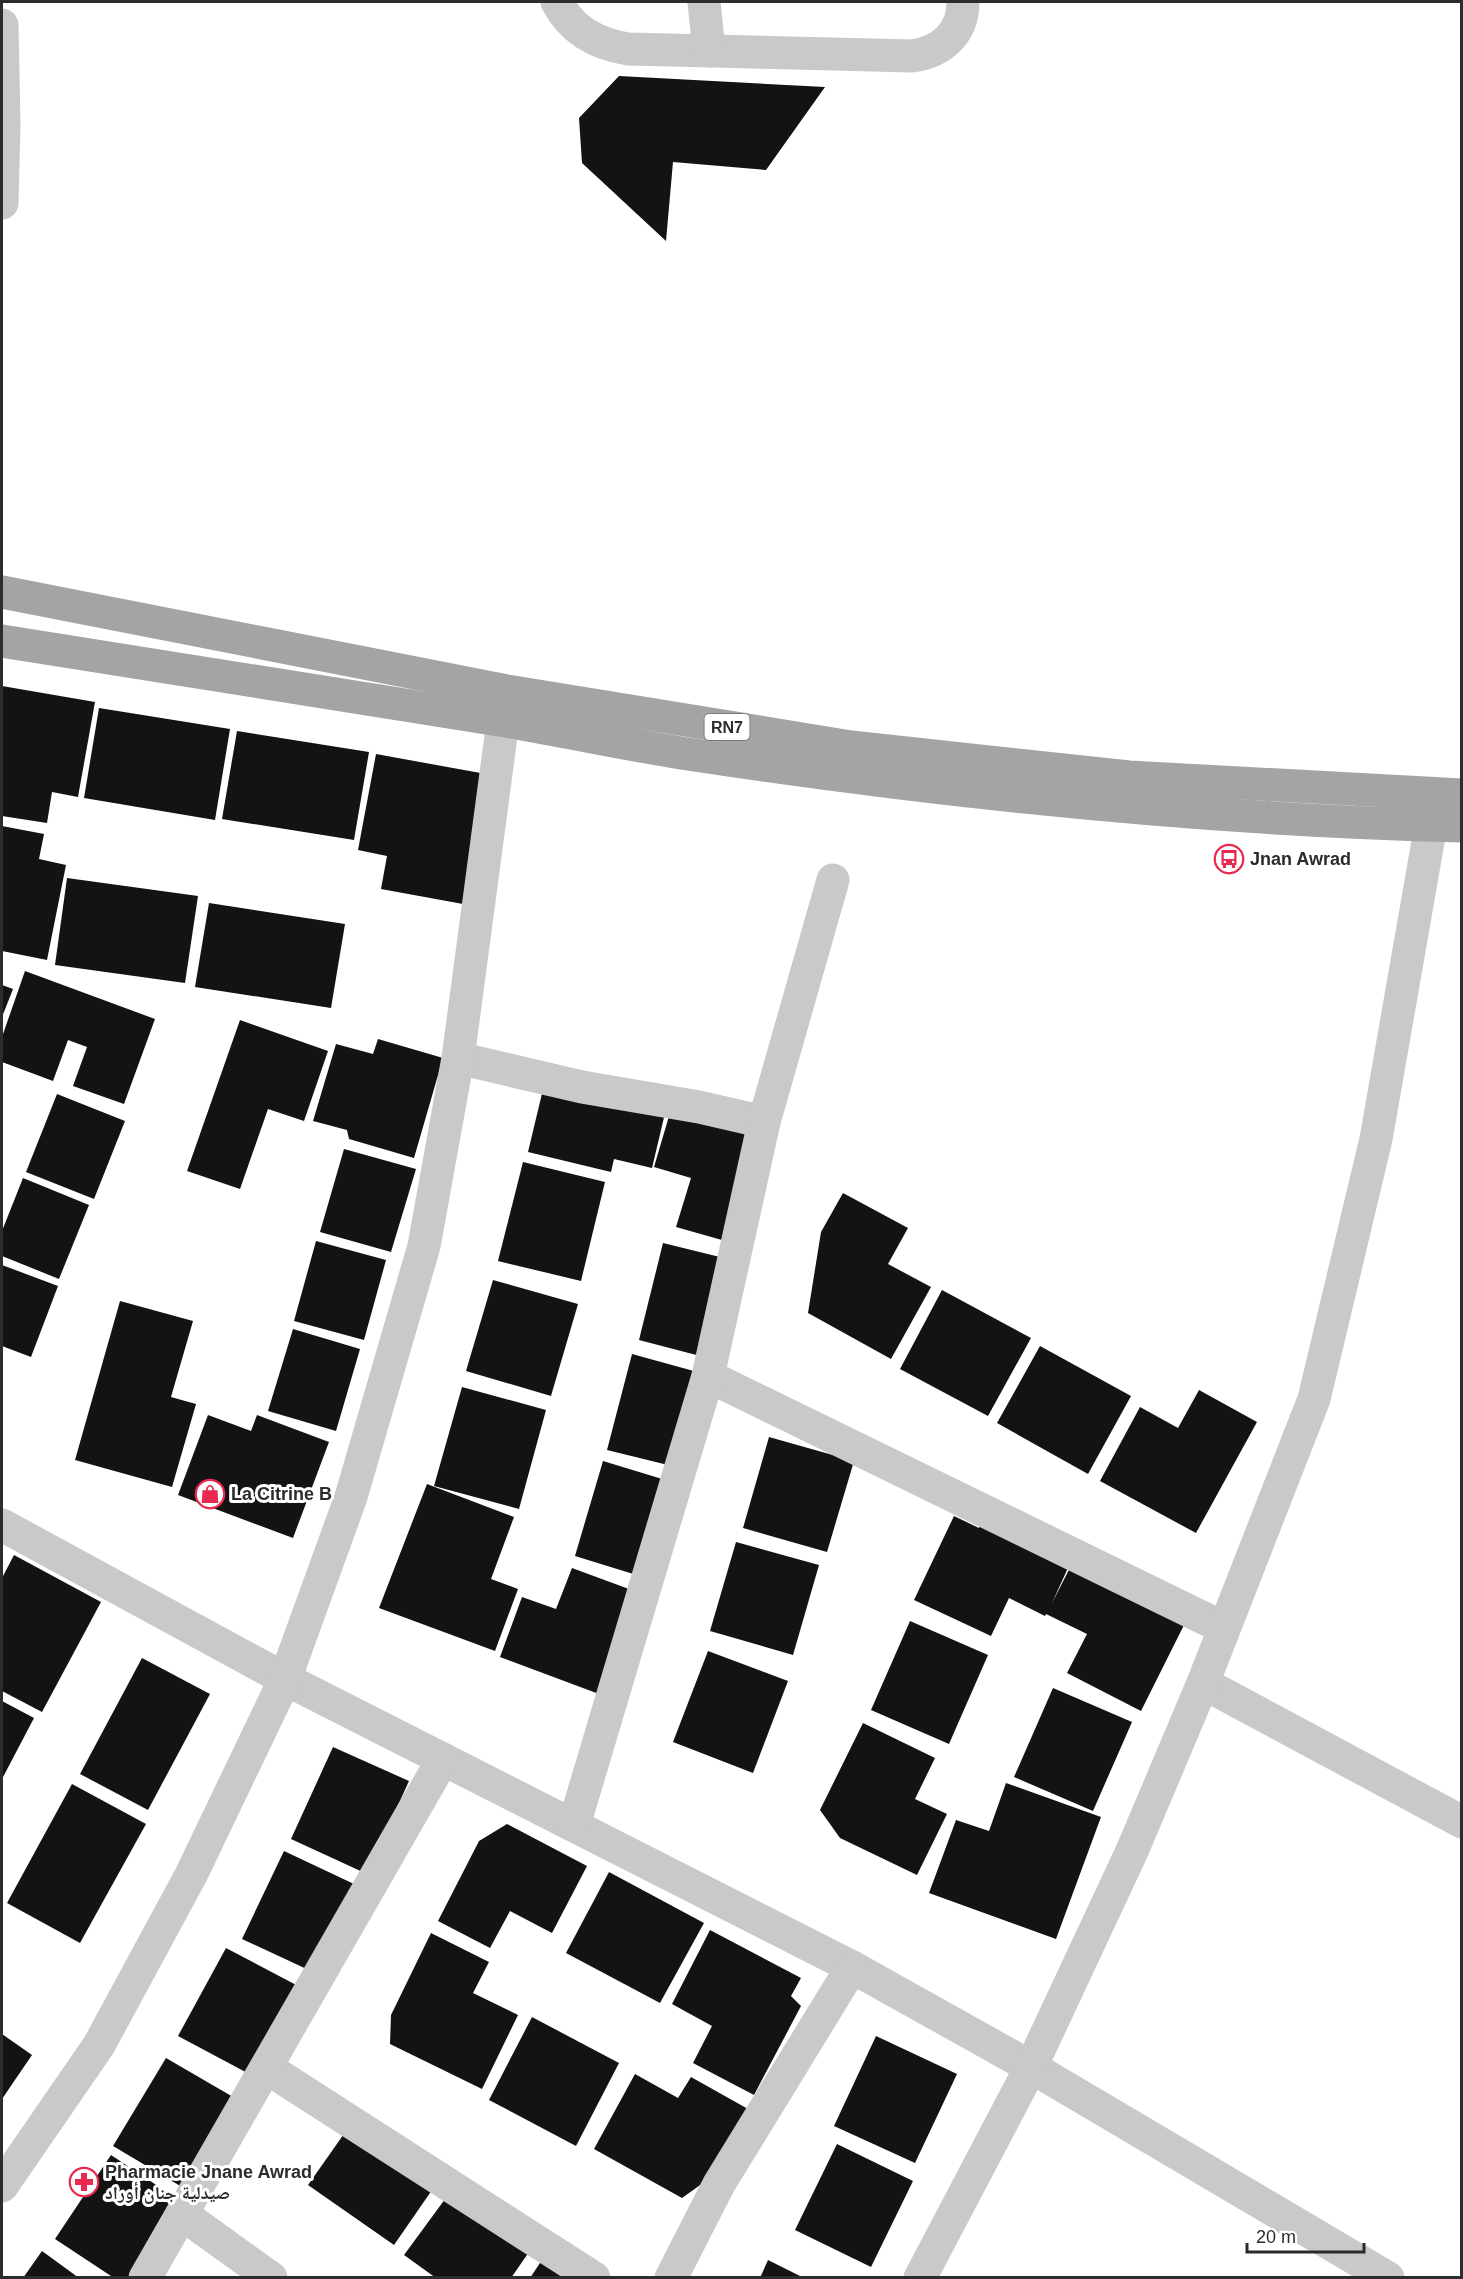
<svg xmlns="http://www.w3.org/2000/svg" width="1463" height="2279" font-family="Arial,'Noto Naskh Arabic',sans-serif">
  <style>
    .building { fill: #131313 }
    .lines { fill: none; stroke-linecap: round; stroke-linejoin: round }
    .minor { stroke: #c9c9c9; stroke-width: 33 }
    .major { stroke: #a4a4a4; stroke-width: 33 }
    .labels { text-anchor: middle; stroke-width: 6; stroke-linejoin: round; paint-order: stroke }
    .shield { fill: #fff; stroke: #6b6b6b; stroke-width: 1.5 }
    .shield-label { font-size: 16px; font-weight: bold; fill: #2c2c2c }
    .poi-label { font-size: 18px; font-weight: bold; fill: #2c2c2c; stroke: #fff; text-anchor: start }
  </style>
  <rect width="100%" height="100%" fill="#fff"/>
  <g class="building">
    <path d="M619,76L825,87L766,170L673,162L666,241L582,163L579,118Z"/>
    <path d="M2,686L95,702L78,797L52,792L47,823L2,816Z"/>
    <path d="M99,708L230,729L215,820L84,798Z"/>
    <path d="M237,731L369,752L354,840L222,819Z"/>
    <path d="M376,754L486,774L463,904L381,889L387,856L358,850Z"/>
    <path d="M2,826L44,834L39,859L66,865L47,960L2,951Z"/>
    <path d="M67,878L198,896L185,983L55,965Z"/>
    <path d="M209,903L345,924L331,1008L195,987Z"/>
    <path d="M25,971L155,1019L124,1104L73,1086L87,1047L68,1040L53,1081L2,1062V1037Z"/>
    <path d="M2,985L13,989L2,1017Z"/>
    <path d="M240,1020L328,1051L304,1121L268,1109L240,1189L187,1171Z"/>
    <path d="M378,1039L443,1058L414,1158L349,1139L347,1130L313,1121L336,1044L373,1054Z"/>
    <path d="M545,1081L666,1109L652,1168L614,1159L611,1172L528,1152Z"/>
    <path d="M57,1094L125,1121L94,1199L26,1172Z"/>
    <path d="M672,1106L761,1132L729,1242L676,1227L691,1178L654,1167Z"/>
    <path d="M344,1149L416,1169L391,1252L320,1232Z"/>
    <path d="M523,1162L605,1182L581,1281L498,1261Z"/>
    <path d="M23,1178L89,1205L59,1279L2,1256V1231Z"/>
    <path d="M843,1193L908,1228L888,1264L931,1287L891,1359L808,1313L821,1232Z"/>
    <path d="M316,1241L386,1260L364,1340L294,1321Z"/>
    <path d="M663,1243L728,1259L704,1357L639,1340Z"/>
    <path d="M2,1265L58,1286L31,1357L2,1346Z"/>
    <path d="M493,1280L578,1304L551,1396L466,1371Z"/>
    <path d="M942,1290L1031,1338L988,1416L900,1369Z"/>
    <path d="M120,1301L193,1321L171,1397L196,1404L172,1487L75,1460Z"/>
    <path d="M293,1329L360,1349L336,1431L268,1411Z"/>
    <path d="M1040,1346L1131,1396L1088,1474L997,1423Z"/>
    <path d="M632,1354L701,1373L676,1467L607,1450Z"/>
    <path d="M462,1387L546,1410L519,1509L434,1486Z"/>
    <path d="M1199,1390L1257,1422L1196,1533L1100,1481L1140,1407L1178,1428Z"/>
    <path d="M208,1415L251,1431L257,1415L329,1442L293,1538L178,1495Z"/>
    <path d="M769,1437L854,1461L827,1552L743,1528Z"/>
    <path d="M603,1461L672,1482L643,1577L575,1556Z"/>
    <path d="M427,1484L514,1517L491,1579L518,1589L495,1651L379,1608Z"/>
    <path d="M954,1516L979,1528L984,1517L1072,1559L1052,1603L1075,1558L1188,1617L1141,1711L1067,1673L1087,1634L1046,1614L1045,1616L1009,1598L991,1636L914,1600Z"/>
    <path d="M736,1542L819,1565L793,1655L710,1631Z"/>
    <path d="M14,1555L101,1602L42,1712L2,1691V1578Z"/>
    <path d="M572,1568L637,1592L599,1694L500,1657L522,1597L556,1609Z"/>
    <path d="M910,1621L988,1655L949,1744L871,1710Z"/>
    <path d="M708,1651L788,1681L753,1773L673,1742Z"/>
    <path d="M142,1658L210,1694L148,1810L80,1774Z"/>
    <path d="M1053,1688L1132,1722L1093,1811L1014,1777Z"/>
    <path d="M2,1701L34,1718L2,1779Z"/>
    <path d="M863,1723L935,1758L915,1799L947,1814L917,1875L840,1838L820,1810Z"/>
    <path d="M333,1747L409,1781L367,1874L291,1839Z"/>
    <path d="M1006,1783L1101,1817L1056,1939L929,1893L956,1820L989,1831Z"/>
    <path d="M72,1784L146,1824L80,1943L7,1903Z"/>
    <path d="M507,1824L587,1866L552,1933L510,1911L490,1948L438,1921L479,1841Z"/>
    <path d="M284,1851L354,1884L313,1972L242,1939Z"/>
    <path d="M609,1872L704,1923L660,2003L566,1953Z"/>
    <path d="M710,1930L801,1978L791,1996L801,2006L754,2095L693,2063L712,2026L672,2004Z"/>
    <path d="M431,1933L489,1962L473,1993L518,2015L482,2089L390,2044L391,2015Z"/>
    <path d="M226,1948L300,1987L253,2076L178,2036Z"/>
    <path d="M532,2017L619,2063L576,2146L489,2100Z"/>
    <path d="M2,2034L32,2055L2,2099Z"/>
    <path d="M876,2036L957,2074L915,2163L834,2126Z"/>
    <path d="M166,2058L240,2101L187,2190L113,2146Z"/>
    <path d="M635,2074L678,2098L691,2077L748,2109L710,2178L682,2198L594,2149Z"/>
    <path d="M346,2131L432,2190L394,2245L308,2185Z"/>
    <path d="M837,2144L913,2181L871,2267L795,2230Z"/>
    <path d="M111,2155L182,2202L130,2278H114L55,2239Z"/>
    <path d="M448,2195L529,2252L511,2278H436L404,2255Z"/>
    <path d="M42,2251L79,2278H23Z"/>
    <path d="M546,2254L581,2278H530Z"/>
    <path d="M768,2260L804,2278H760Z"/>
  </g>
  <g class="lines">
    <g class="minor">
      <path d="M557,2C572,31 597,44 628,49L912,56C942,52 963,33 963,2"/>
      <path d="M704,2L709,51"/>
      <path d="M2,25L4,124L2,203"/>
      <path d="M458,1058L582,1087L699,1107L764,1122"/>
      <path d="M708,1376L1224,1628"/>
      <path d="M2,1525L285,1679L852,1967L1031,2067L1388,2278"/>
      <path d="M1203,1683L1462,1822"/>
      <path d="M574,1825L708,1376L764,1122L833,880"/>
      <path d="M267,2068L594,2278"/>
      <path d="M2,2186L99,2045L191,1875L285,1679L351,1497L424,1246L458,1058L503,721"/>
      <path d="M182,2214L271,2278"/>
      <path d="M145,2278L443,1759"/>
      <path d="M671,2278L719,2184L852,1967"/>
      <path d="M920,2278L1031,2067L1132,1851L1203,1683L1314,1399L1376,1139L1436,796"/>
    </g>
    <g class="major">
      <path d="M2,592L507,691L851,747L1129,777L1462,795"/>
      <path d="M2,641C167,667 333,693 499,720C559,730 620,743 681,753C939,792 1200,820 1462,826"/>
    </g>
  </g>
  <defs>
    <g id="bus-ring" transform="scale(1.5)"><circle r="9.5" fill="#fff" stroke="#e9284f" stroke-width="1.5"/><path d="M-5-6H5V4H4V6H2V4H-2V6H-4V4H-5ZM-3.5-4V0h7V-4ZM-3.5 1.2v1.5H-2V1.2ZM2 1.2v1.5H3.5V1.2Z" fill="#e9284f"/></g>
    <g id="shop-ring" transform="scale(1.5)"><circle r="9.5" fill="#fff" stroke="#e9284f" stroke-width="1.5"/><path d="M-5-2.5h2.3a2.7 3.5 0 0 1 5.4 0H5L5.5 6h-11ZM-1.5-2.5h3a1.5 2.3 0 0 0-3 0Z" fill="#e9284f"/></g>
    <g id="pharmacy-ring" transform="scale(1.5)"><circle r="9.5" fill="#fff" stroke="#e9284f" stroke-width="1.5"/><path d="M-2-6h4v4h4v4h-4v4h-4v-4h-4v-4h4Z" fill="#e9284f"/></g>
  </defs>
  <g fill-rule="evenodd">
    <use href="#bus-ring" x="1229" y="859"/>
    <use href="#shop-ring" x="210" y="1494"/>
    <use href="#pharmacy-ring" x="84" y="2182"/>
  </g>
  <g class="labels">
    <rect class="shield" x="704.5" y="714" width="45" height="26" rx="4.5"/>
    <g class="shield-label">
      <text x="727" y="733">RN7</text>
    </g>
    <g class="poi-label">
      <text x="1250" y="865">Jnan Awrad</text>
      <text x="231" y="1500">La Citrine B</text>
      <text x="105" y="2178">Pharmacie Jnane Awrad<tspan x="105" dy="21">صيدلية جنان أوراد</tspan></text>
    </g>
  </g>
  <rect width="1463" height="2279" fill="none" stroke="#2c2c2c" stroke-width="6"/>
  <path d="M1247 2243v9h117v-9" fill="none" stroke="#2c2c2c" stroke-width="3"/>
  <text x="1256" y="2243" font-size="18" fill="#2c2c2c" stroke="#ffffff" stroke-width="4.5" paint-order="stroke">20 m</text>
</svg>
